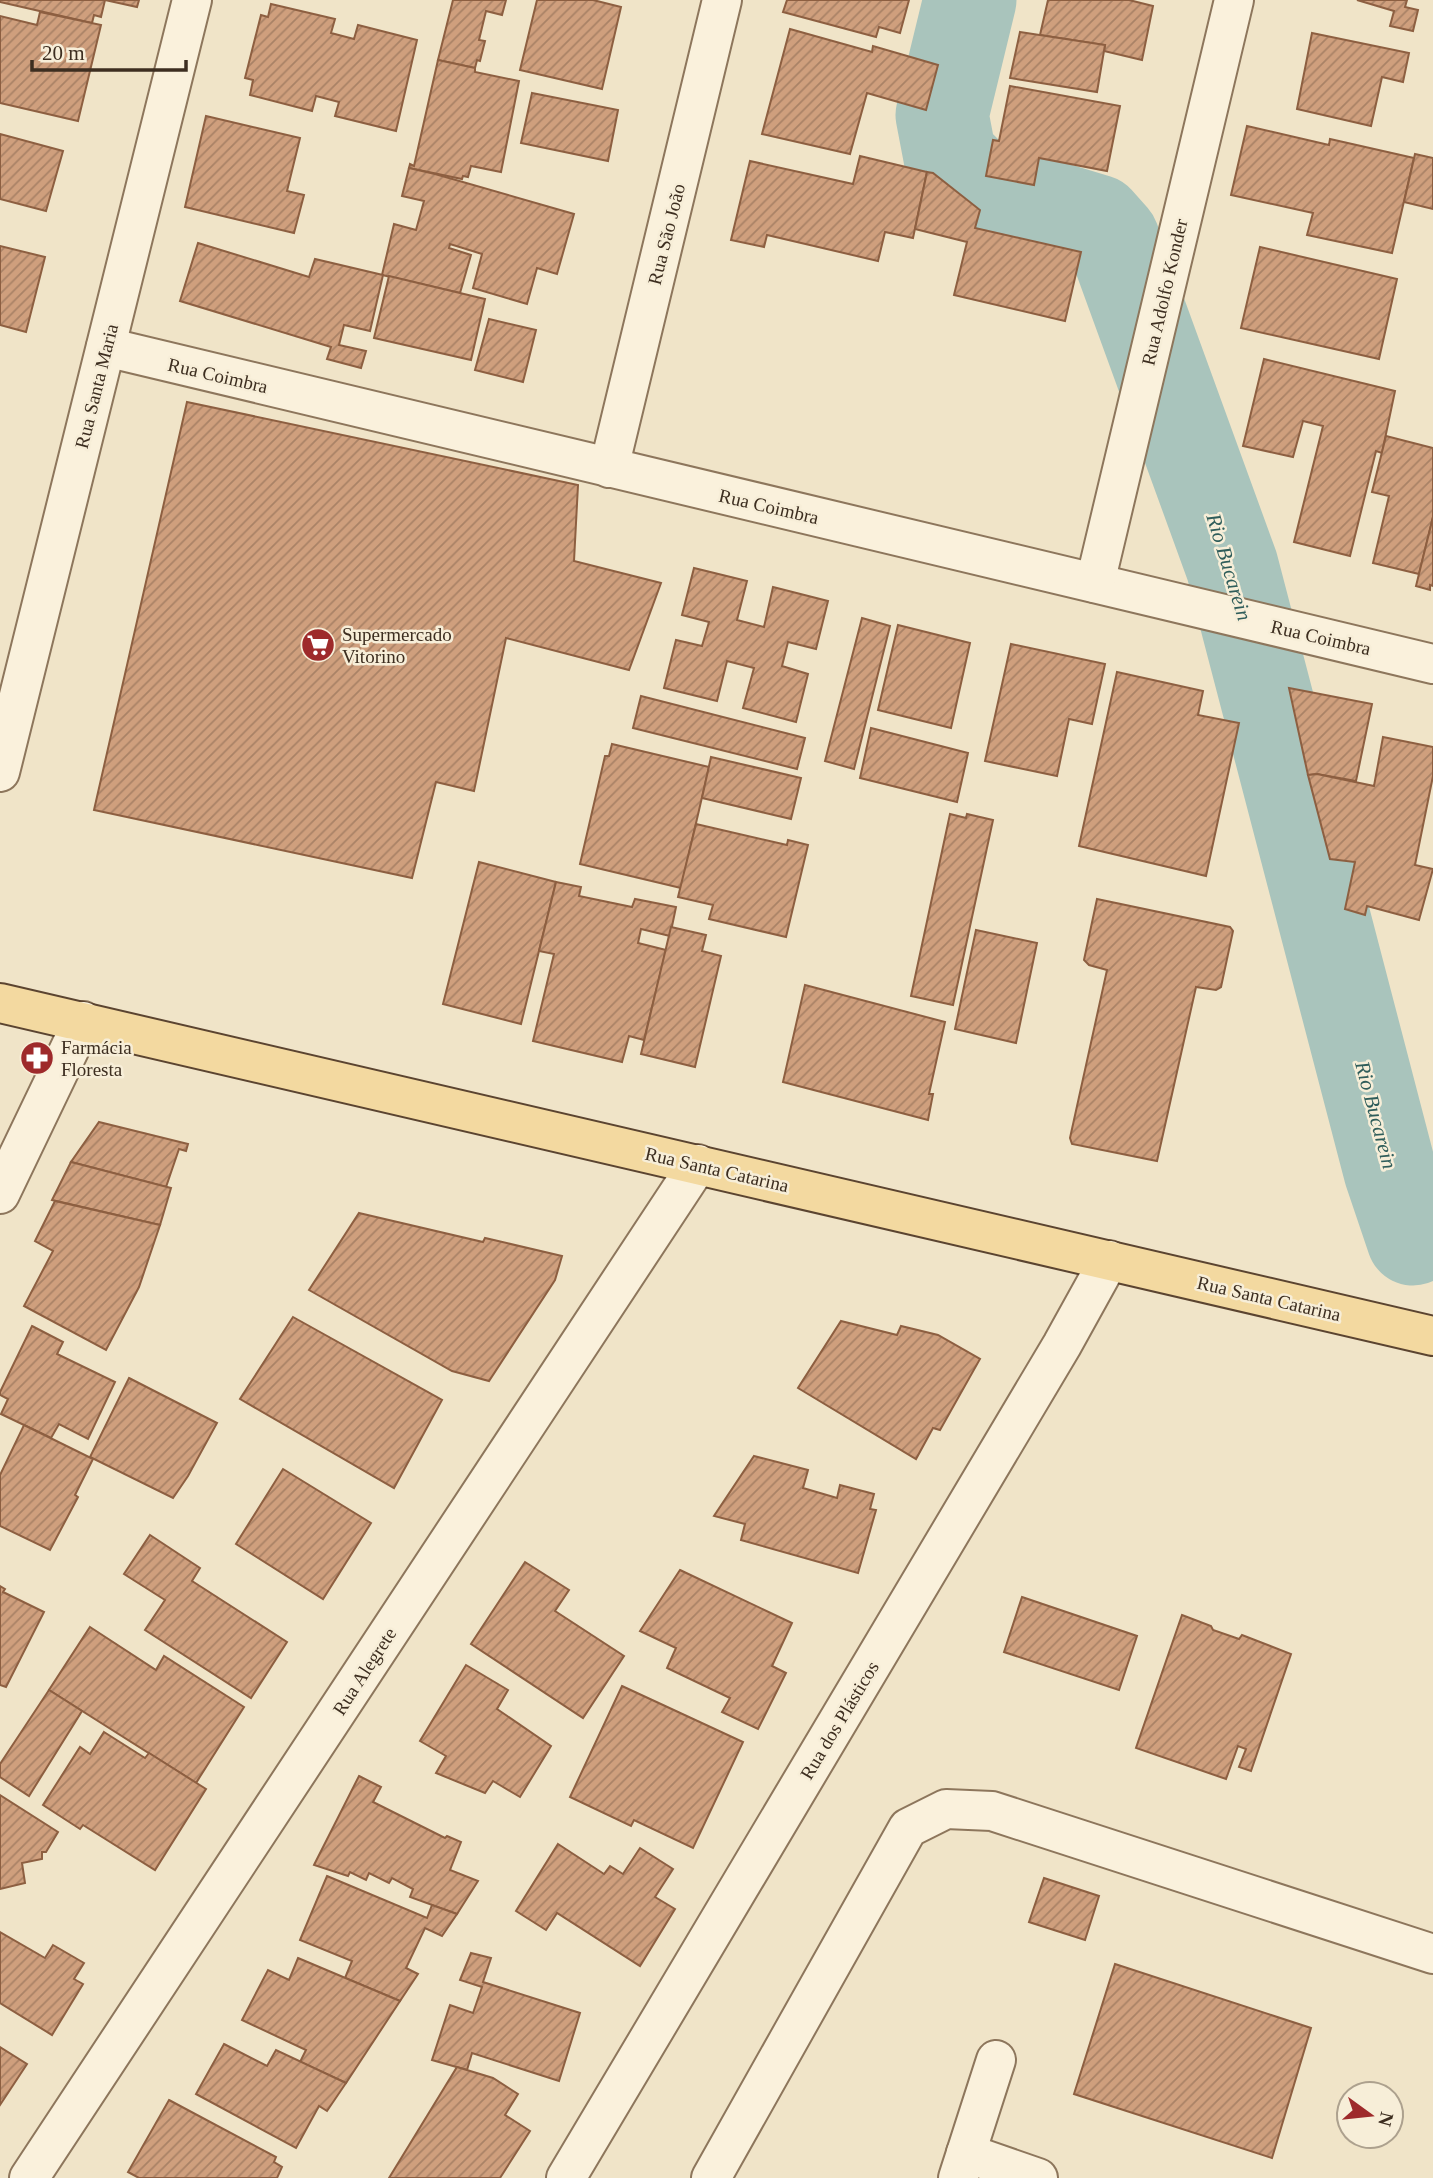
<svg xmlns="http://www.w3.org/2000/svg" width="1433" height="2178" font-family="'Times New Roman',serif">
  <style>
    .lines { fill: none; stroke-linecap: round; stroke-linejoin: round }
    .river { stroke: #a9c4bc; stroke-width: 93 }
    .building { fill: url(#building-hatch); stroke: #8d5f41; stroke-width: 2 }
    .minor-casing { stroke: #8d765c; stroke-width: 42 }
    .major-casing { stroke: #5b4430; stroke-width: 42 }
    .minor { stroke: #faf1dc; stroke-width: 38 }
    .major { stroke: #f3d9a0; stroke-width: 38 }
    .labels { text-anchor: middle; stroke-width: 5; stroke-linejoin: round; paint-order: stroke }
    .street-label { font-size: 19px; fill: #3d2e20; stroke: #f7eed8 }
    .poi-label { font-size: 19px; fill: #3d2e20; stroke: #f7eed8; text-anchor: start }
    .water-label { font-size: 21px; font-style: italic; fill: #2f5d5a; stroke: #f7eed8 }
  </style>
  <defs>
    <pattern id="building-hatch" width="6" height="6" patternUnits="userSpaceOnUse" patternTransform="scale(1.75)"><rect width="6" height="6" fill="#cf9f7d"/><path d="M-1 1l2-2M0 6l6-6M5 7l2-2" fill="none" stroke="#a98266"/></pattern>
  </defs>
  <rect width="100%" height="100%" fill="#f0e4c8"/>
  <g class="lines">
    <path class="river" d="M970,0L942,115L950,157L978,185L1097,221L1113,239L1232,566L1390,1171L1413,1239"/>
  </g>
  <g class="building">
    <path d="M0,0H139L137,7L105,0L101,17L94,15L92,23L0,2Z"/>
    <path d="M453,0H506L502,15L486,11L479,40L485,41L480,61L477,60L475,68L438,60Z"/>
    <path d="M537,0H593L621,7L602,89L520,70Z"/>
    <path d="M787,0H909L900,33L879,27L876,37L783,12Z"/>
    <path d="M1048,0H1129L1153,6L1142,60L1104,51L1105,45L1040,35Z"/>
    <path d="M1357,0H1407L1405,7L1418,10L1413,31L1390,26L1394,11Z"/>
    <path d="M271,4L335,19L331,33L354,39L358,25L417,40L396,131L335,116L339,102L316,96L312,111L250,95L253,80L245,78L261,15L268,17Z"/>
    <path d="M40,12L101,25L78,121L0,103V16L37,25Z"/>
    <path d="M790,29L872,52L873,46L938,65L926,110L867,93L850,154L762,134Z"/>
    <path d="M1020,32L1105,45L1097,92L1010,78Z"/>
    <path d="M1312,33L1409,53L1403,82L1382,77L1371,126L1297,109Z"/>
    <path d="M438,60L475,68V72L519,81L501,172L471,166L468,177L463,176L462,179L409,168L410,164L414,166Z"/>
    <path d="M1010,86L1120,106L1107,171L1039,158L1034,185L986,176L993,140L999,141Z"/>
    <path d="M532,93L618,110L608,161L521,143Z"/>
    <path d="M206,116L300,138L287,191L304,195L294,233L185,207Z"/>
    <path d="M1247,126L1329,145L1330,139L1414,158L1392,253L1307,235L1313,213L1231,195Z"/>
    <path d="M0,134L63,151L46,211L0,199Z"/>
    <path d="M1415,154L1433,158V209L1404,202Z"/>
    <path d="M860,156L927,172L913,238L885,232L878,261L767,235L764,247L731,240L750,161L853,184Z"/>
    <path d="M409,168L435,174L574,214L557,274L537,268L527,304L473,288L482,254L450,244L449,248L471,255L460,293L382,275L394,224L416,230L424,201L402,196Z"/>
    <path d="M927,172L933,173L980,210L975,228L1081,252L1065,321L954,295L967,242L915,229Z"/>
    <path d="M198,243L309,277L315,259L383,275L370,331L344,325L339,345L366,351L361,368L327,359L331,347L180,301Z"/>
    <path d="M0,246L45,257L26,332L0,325Z"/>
    <path d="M1260,247L1397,279L1379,359L1241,328Z"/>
    <path d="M389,276L485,299L471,360L374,338Z"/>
    <path d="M489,319L536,330L523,382L475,370Z"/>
    <path d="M1264,359L1395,391L1382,453L1376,451L1350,556L1294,542L1323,426L1303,421L1293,457L1243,446Z"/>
    <path d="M187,402L578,485L574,561L661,583L629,670L506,638L474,791L436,782L412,878L94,810Z"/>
    <path d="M1386,436L1433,448V517L1419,574L1373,563L1389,496L1372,492Z"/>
    <path d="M1433,517V586L1430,585V590L1416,586Z"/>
    <path d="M694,568L747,581L737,620L764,627L773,587L828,601L816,649L788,642L782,666L808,674L796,722L743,708L754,668L727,661L717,701L664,688L676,640L702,646L709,622L682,615Z"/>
    <path d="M862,618L890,626L854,769L825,761Z"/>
    <path d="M898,625L970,643L951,728L878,710Z"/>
    <path d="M1011,644L1105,664L1092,724L1069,719L1057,776L985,761Z"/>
    <path d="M1117,672L1203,691L1198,715L1239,723L1206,876L1079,846Z"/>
    <path d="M1289,688L1372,704L1356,781L1317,774L1308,775Z"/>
    <path d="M641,696L805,738L797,769L633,728Z"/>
    <path d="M871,728L968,753L957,802L860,778Z"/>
    <path d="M1383,737L1433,747V776L1415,865L1433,869L1419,920L1367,906L1365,915L1345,909L1355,862L1330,859L1308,775L1317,774L1374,786Z"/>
    <path d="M612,744L709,767L681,888L580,864L605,756H609Z"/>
    <path d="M711,757L801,778L791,819L702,798Z"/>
    <path d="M950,814L966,818L967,814L993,820L953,1005L911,996Z"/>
    <path d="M696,824L787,845L788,840L808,845L786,937L709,919L713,905L678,897Z"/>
    <path d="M479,862L556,882L521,1024L443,1004Z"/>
    <path d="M556,882L581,887L579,896L632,907L635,899L676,907L670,936L641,929L638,943L666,950L644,1040L629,1036L622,1062L533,1041L554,954L539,951Z"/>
    <path d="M1097,899L1230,927L1233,931L1221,987L1216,990L1196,987L1157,1161L1072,1144L1070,1138L1107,970L1089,965L1084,960Z"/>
    <path d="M671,927L706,935L702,951L721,956L695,1067L641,1054Z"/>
    <path d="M976,930L1037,943L1016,1043L955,1029Z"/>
    <path d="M805,985L945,1022L929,1094H933L928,1120L783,1082Z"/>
    <path d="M99,1122L188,1144L186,1151L179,1149L166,1187L71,1162Z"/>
    <path d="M71,1162L171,1188L160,1225L52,1200Z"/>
    <path d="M55,1201L160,1225L139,1287L106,1350L24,1306L53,1251L35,1241Z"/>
    <path d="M359,1213L483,1242L485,1238L562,1256L555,1280L489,1381L452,1371L309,1290Z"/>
    <path d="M293,1317L442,1400L394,1488L240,1399Z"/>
    <path d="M841,1321L897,1335L901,1326L938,1335L980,1359L940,1430L933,1428L916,1459L798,1388Z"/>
    <path d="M32,1326L63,1342L57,1354L115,1382L88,1439L59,1424L51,1438L1,1414L8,1399L0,1395V1392Z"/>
    <path d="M129,1378L217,1423L188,1476L173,1498L90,1457Z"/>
    <path d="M24,1425L93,1459L75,1495L78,1497L50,1550L0,1526V1475Z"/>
    <path d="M754,1456L808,1470L803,1488L837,1498L840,1485L874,1494L870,1509L876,1510L858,1573L741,1540L745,1524L714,1516Z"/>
    <path d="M283,1469L371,1523L323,1599L236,1544Z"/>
    <path d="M150,1535L200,1568L192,1581L287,1642L251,1698L145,1630L165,1600L124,1574Z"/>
    <path d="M525,1562L569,1590L555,1611L624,1656L583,1718L471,1644Z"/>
    <path d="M680,1570L792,1623L772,1666L786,1673L758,1729L722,1712L730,1698L667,1668L676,1648L640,1631Z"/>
    <path d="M0,1586L5,1589L3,1592L44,1612L6,1687L0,1685Z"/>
    <path d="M1022,1597L1137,1636L1119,1690L1004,1652Z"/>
    <path d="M1182,1615L1211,1626L1213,1630L1239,1639L1242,1635L1291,1654L1251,1771L1239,1767L1246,1749L1238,1746L1226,1779L1136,1748Z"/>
    <path d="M90,1627L156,1670L164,1656L244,1707L196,1783L49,1690Z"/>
    <path d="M466,1665L508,1690L497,1709L551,1746L520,1797L493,1781L485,1793L436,1773L446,1756L420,1741Z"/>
    <path d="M622,1686L743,1742L693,1848L634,1820L631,1826L570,1797Z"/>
    <path d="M49,1690L82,1711L29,1796L0,1777V1764Z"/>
    <path d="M104,1732L145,1758L149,1753L206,1789L155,1870L83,1825L80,1829L43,1805L80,1747L90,1754Z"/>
    <path d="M359,1776L381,1787L373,1802L445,1838L447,1836L461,1842L450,1870L478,1881L457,1914L410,1897L413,1889L392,1878L389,1883L369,1873L366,1880L350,1872L348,1876L314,1865Z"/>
    <path d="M0,1795L58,1832L46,1852H42V1859L22,1863L25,1883L0,1889Z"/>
    <path d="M558,1844L604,1874L610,1866L623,1874L640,1848L673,1869L655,1897L675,1909L640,1966L557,1913L546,1930L516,1911Z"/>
    <path d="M327,1876L427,1918L432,1905L457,1914L442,1936L425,1928L406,1968L418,1974L400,2001L345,1978L352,1961L300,1940Z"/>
    <path d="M1044,1878L1099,1896L1085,1940L1029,1922Z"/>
    <path d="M0,1932L45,1958L53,1945L84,1963L74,1979L83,1984L52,2035L0,2003Z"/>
    <path d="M471,1953L491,1958L483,1982L580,2013L559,2081L472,2053L467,2070L432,2060L450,2005L473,2013L482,1987L460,1980Z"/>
    <path d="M298,1958L400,2001L346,2083L300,2062L306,2050L242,2020L268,1970L289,1980Z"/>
    <path d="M1115,1964L1311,2028L1272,2158L1074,2094Z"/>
    <path d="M224,2044L267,2066L276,2050L346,2083L327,2111L319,2106L296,2148L196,2094Z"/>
    <path d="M0,2047L27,2064L0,2105Z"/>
    <path d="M457,2067L493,2078L518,2094L505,2115L530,2131L500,2178H389Z"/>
    <path d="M169,2100L276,2157L274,2162L282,2167L277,2178H139L128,2172Z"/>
  </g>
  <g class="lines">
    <g class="minor-casing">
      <g id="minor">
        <path d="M106,347L1433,664"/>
        <path d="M609,468L722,0"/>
        <path d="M1095,583L1234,0"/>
        <path d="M0,772L192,0"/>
        <path d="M0,1194L83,1021"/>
        <path d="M966,2153L1038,2178"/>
        <path d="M29,2178L698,1164"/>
        <path d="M566,2178L1062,1345L1109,1260"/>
        <path d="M711,2178L908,1828L946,1809L992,1811L1433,1954"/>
        <path d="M958,2178L996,2060"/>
      </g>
    </g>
    <g class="major-casing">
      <path id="major" d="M0,1003L1433,1336"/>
    </g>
    <use href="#minor" class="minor"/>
    <use href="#major" class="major"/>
  </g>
  <defs>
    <g id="supermarket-disc" transform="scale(1.75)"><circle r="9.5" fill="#9e2a2b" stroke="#f7eed8"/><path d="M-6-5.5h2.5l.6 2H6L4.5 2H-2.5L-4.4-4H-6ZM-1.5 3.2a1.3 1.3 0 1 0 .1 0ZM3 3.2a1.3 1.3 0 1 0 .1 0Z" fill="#fff"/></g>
    <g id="pharmacy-disc" transform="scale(1.75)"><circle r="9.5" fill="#9e2a2b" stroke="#f7eed8"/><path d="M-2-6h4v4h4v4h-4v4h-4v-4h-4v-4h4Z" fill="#fff"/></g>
  </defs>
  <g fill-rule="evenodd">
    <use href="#supermarket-disc" x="318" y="645"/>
    <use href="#pharmacy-disc" x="37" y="1058"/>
  </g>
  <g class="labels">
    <g class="street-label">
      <text transform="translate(666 234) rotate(-76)" y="7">Rua São João</text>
      <text transform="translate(1164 292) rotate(-77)" y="7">Rua Adolfo Konder</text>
      <text transform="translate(218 375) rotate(13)" y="7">Rua Coimbra</text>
      <text transform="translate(96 386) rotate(-76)" y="7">Rua Santa Maria</text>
      <text transform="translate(769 506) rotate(13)" y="7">Rua Coimbra</text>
      <text transform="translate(1321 637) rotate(13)" y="7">Rua Coimbra</text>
      <text transform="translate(717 1169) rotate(13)" y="7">Rua Santa Catarina</text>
      <text transform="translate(1269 1298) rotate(13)" y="7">Rua Santa Catarina</text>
      <text transform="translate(364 1671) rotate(-57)" y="7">Rua Alegrete</text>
      <text transform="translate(839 1720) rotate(-59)" y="7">Rua dos Plásticos</text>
    </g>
    <g class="poi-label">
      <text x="342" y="641">Supermercado<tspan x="342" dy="22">Vitorino</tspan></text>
      <text x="61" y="1054">Farmácia<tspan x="61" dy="22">Floresta</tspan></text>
    </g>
    <g class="water-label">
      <text transform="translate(1229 567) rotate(73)" y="7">Rio Bucarein</text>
      <text transform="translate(1376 1115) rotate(75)" y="7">Rio Bucarein</text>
    </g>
  </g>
  <g transform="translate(1370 2115) rotate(105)"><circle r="33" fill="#f7eed8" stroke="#ada18e" stroke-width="2"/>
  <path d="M0-5L12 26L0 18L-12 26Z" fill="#9e2a2b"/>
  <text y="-10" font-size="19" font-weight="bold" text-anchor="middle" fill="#3d2e20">N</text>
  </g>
  <path d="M32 60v10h154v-10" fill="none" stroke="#3d2e20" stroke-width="3.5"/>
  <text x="42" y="60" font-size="21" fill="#3d2e20" stroke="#f7eed8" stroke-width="5" paint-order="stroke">20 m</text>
</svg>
